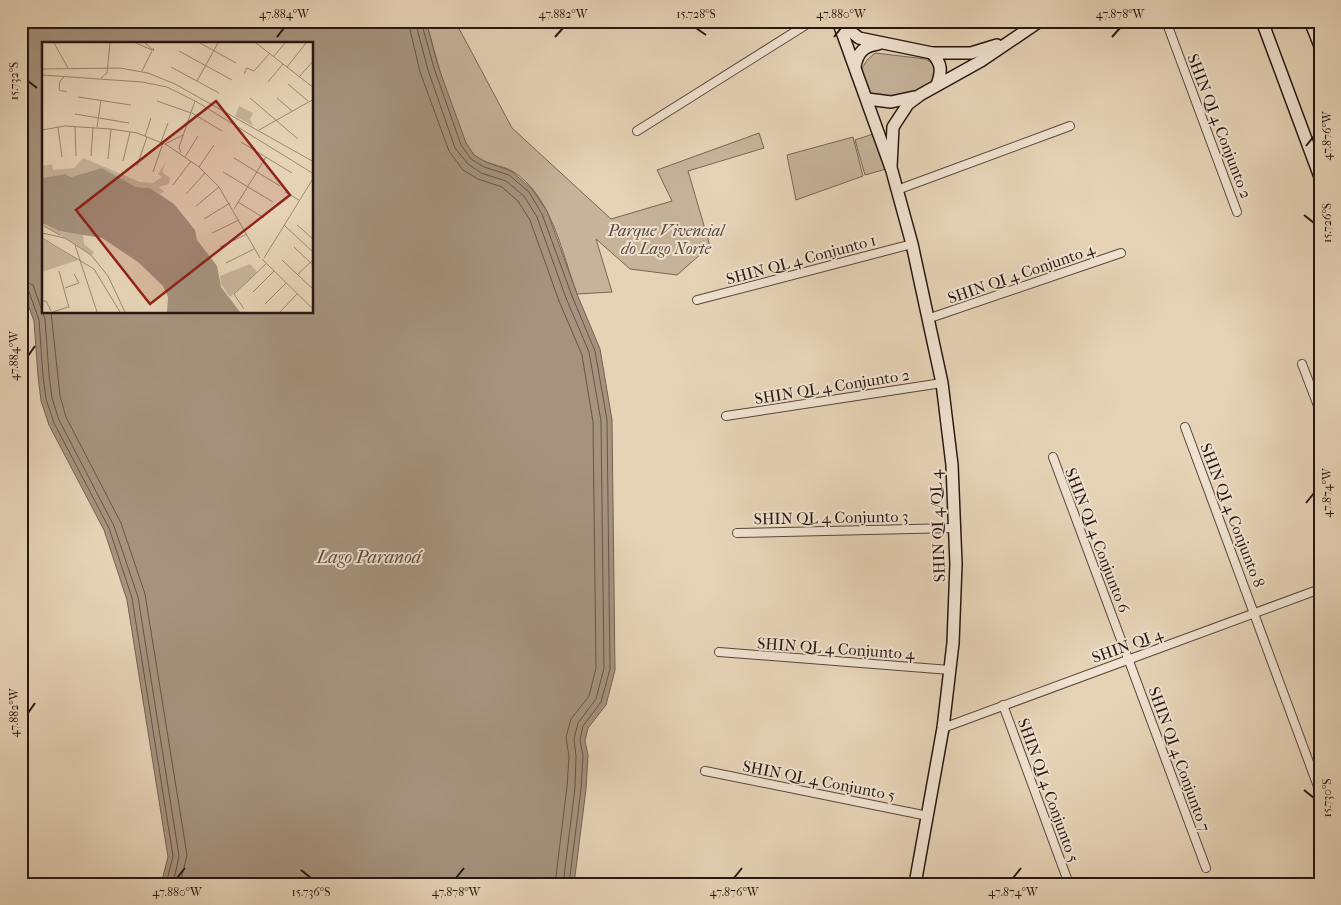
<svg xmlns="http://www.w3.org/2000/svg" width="1341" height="905" font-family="'IM FELL French Canon',serif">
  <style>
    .green { fill: #c6b39a; stroke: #766556 }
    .water { fill: #a5937e; stroke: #736152; fill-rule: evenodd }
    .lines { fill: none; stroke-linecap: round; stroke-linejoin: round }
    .shore { stroke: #665548; stroke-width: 1 }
    .street-casing { stroke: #57463a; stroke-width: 10 }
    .secondary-casing { stroke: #271711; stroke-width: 14 }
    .street { stroke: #efe2d0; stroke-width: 8 }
    .secondary { stroke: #efe2d0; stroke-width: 11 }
    .ticks { fill: none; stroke: #271711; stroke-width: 2 }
    .labels { text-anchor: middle; stroke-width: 4; stroke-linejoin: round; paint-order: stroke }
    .street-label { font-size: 16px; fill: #271711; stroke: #efe2d0 }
    .park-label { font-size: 16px; font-style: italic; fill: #57463a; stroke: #efe2d0 }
    .water-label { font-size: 18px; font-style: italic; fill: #59493d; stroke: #efe2d0 }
    .inset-road { fill: none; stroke: #9a8874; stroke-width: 1 }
    .view { fill: #8f2418; fill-opacity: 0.15; stroke: #8f2418; stroke-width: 2.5 }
    .inset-edge { fill: none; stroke: #271711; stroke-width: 2.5 }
    .neatline { fill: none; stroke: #271711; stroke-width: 2 }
    .ticks-label { font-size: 12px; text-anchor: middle; fill: #271711 }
  </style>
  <rect width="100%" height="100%" fill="#e6d3b6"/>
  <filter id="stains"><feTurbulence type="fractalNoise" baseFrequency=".004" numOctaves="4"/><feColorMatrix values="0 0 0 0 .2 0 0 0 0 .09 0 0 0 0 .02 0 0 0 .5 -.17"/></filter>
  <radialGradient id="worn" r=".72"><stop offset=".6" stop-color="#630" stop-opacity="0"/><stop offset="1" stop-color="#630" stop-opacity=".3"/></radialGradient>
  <g class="green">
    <path d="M426,21H455L512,128L611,219L672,201L657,170L759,133L764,148L688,171L710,246L677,275L630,269L596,239L612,292L577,294C562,254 552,195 512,171C500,164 484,165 473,154C456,136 434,49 426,21Z"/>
    <path d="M875,53L926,59L936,66L938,74C922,94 895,104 871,94L861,70L867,60Z"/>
    <path d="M873,134L886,169L865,175L855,140Z"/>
    <path d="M853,137L863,176L796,200L787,155Z"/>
  </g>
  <path class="water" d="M21,21H426L438,66L466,143L474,155L486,162L511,171L532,189L547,211L577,294L600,349L612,420L615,670L606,705L588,728L585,741L588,755L586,789L574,884H161L168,857L127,600L104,530L49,425L41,401L38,376L34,321L21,286ZM44,44H312V312H44Z"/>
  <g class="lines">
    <g class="shore">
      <path d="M408,21L420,72L449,151L463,170L478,179L502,187L518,201L530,220L559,301L582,355L593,422L596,668L589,696L571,719L566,737L569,757L567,787L555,884"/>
      <path d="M415,21L428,70L455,148L468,164L481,173L506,181L524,196L537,217L566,298L589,352L601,421L604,668L596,699L578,723L574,739L576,756L575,788L563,884"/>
      <path d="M421,21L434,68L461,145L471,159L484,167L509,175L529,192L542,214L572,296L595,351L607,420L610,669L601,702L583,726L580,740L583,756L581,789L569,884"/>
      <path d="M21,280L33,285L45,319L49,375L52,398L59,420L114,526L138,597L179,856L173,884"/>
      <path d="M21,286L28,289L39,320L43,376L46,399L54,423L109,528L132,598L173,856L166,884"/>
      <path d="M51,312L60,396L66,417L121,523L145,594L187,855L180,884"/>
    </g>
    <g class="street-casing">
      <g id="street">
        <path d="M1166,21L1237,212"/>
        <path d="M569,22L570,21"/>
        <path d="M637,131L812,21"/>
        <path d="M897,190L1070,126"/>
        <path d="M697,300L912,244"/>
        <path d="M930,318L1121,253"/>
        <path d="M1302,364L1320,411"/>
        <path d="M726,416L942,383"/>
        <path d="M1185,427L1320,792"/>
        <path d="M1053,457L1206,868"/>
        <path d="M737,533L955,528"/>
        <path d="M719,652L950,670"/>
        <path d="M1003,705L1069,884"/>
        <path d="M943,728L1320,589"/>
        <path d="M705,771L928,816"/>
      </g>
    </g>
    <g class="secondary-casing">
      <g id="secondary">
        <path d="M838,21L892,171L912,244L942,383L952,465L956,564L953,643L943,728L915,884"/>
        <path d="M1262,21L1320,177"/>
        <path d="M1310,21L1320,46"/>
        <path d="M841,24L859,38L932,53H971L997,45"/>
        <path d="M932,53C942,64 942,71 937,85"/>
        <path d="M855,66C858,52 864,46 878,44"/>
        <path d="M867,99L891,102L914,97"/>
        <path d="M891,167L893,127L908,104L920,95L981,61L1040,21"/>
      </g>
    </g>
    <use href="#street" class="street"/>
    <use href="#secondary" class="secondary"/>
  </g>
  <path class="ticks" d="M696,28L706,35M277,37L284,28M555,37L563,28M834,37L841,28M1112,37L1120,28M28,81L37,88M1306,146L1314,136M1304,215L1314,223M28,356L35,346M1306,503L1314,493M28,713L35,703M1304,790L1314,798M301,870L311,878M177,878L185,868M456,878L464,868M734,878L742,868M1013,878L1021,868"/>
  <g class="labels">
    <g class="street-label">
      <text transform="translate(1220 126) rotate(69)" y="6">SHIN QI 4 Conjunto 2</text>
      <text transform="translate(801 259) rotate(-15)" y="6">SHIN QL 4 Conjunto 1</text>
      <text transform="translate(1021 273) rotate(-19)" y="6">SHIN QI 4 Conjunto 4</text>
      <text transform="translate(832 386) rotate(-9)" y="6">SHIN QL 4 Conjunto 2</text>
      <text transform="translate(1233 515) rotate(69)" y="6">SHIN QI 4 Conjunto 8</text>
      <text transform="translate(831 517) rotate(-1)" y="6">SHIN QL 4 Conjunto 3</text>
      <text transform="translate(937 526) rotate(-92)" y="6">SHIN QI 4/QL 4</text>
      <text transform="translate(1098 540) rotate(69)" y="6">SHIN QI 4 Conjunto 6</text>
      <text transform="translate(1127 645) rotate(-20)" y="6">SHIN QI 4</text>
      <text transform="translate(836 648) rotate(4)" y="6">SHIN QL 4 Conjunto 4</text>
      <text transform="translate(1180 759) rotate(70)" y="6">SHIN QI 4 Conjunto 7</text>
      <text transform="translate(819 780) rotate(11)" y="6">SHIN QL 4 Conjunto 5</text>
      <text transform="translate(1049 790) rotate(70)" y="6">SHIN QI 4 Conjunto 5</text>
    </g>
    <g class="park-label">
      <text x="666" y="236">Parque Vivencial<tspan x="666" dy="18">do Lago Norte</tspan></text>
    </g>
    <g class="water-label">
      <text x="369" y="563">Lago Paranoá</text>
    </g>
  </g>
  <g transform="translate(42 42)">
    <rect width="271" height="271" fill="#e6d3b6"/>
    <path d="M197,64L211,71L208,77L211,84L193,74ZM41,116L98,140L111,141L120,135L116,132L124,120L120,130L128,136L127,142L116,145L122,149L118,152L108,146L94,145L60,126L29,135L23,132L0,136V124L10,122L11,128L32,126ZM0,182L20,190L41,192L42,202L52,210L50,213ZM0,197L36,218L0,230ZM208,222L215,230L188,255L179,242L178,234Z" fill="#c6b39a"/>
    <path d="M60,126L94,145L108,146L132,162L153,188L155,198L175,224L179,245L198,270H125L126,255L121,244L96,220L60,196L17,189L0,181V136L23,132L29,135Z" fill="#a5937e"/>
    <path class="inset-road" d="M12,1L26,26M94,1L110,8M103,1L112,9L111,6M158,1L194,21M214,1L272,46M137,9L190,38M232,14L243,1M129,25L177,51M245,25L264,1M0,27L78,26L106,31L133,42L272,120M100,29L110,9M202,32L205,26L212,29L228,11M0,33L100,40L125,45L155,60L272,132M23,34L18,39L17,48L25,50M257,35L272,18M59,36L65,31L68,1M155,39L176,1M226,40L241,22M246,42L266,59M36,55L89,63M208,56L256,97M235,56L250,69M115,59L149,71M150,71L180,89M33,72L87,81M33,84L34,114M16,85L20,115M55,85L59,58M0,88L23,84L69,87L95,91L125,103L157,125L177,145L218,216M217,88L272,57M103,94L109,76M119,100L126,81M199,100L250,131M123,102L141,93M139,111L137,105L153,59M49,114L51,85M143,115L156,94M192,116L238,144M66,117L69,87M81,119L88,90M95,124L105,95M157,125L172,103M111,130L121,101M181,130L231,160M131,143L149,119M243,150L257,158M144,152L163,131M196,160L222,176M154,164L177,145M192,167L224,115M162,177L188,161M0,183L18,193M242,183L272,211M255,183L272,198M0,191L23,196L49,213L66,234L83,270M170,191L197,178M0,196L52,227L78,270M33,203L55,270M178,205L205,192M252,205L272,224M222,216L272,135M220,217L272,268M240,218L272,248M184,221L212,207M17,229L27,266M255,233L272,217M23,246L37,241L32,232M211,250L232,229M0,259H4L9,269M223,262L244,241M202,267L192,252L224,222M11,270L26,265M238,270L255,252"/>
    <path class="view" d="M174,59L248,153L108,262L34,168Z"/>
    <rect width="271" height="271" class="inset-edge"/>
  </g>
  <rect width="1341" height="905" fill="none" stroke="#e6d3b6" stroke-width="55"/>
  <rect x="28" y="28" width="1286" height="850" class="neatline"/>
  <g class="ticks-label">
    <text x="284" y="18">47.884°W</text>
    <text x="563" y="18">47.882°W</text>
    <text x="696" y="18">15.728°S</text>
    <text x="841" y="18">47.880°W</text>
    <text x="1120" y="18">47.878°W</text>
    <text transform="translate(14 81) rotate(-90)" y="4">15.732°S</text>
    <text transform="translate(1327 136) rotate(-90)" y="4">47.876°W</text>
    <text transform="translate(1327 223) rotate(-90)" y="4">15.726°S</text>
    <text transform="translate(14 356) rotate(-90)" y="4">47.884°W</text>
    <text transform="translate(1327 493) rotate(-90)" y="4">47.874°W</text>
    <text transform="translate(14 713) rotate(-90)" y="4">47.882°W</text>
    <text transform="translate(1327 798) rotate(-90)" y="4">15.730°S</text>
    <text x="177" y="896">47.880°W</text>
    <text x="311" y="896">15.736°S</text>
    <text x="456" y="896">47.878°W</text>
    <text x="734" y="896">47.876°W</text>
    <text x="1013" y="896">47.874°W</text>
  </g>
  <rect width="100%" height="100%" filter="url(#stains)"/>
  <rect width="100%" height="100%" fill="url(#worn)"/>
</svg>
